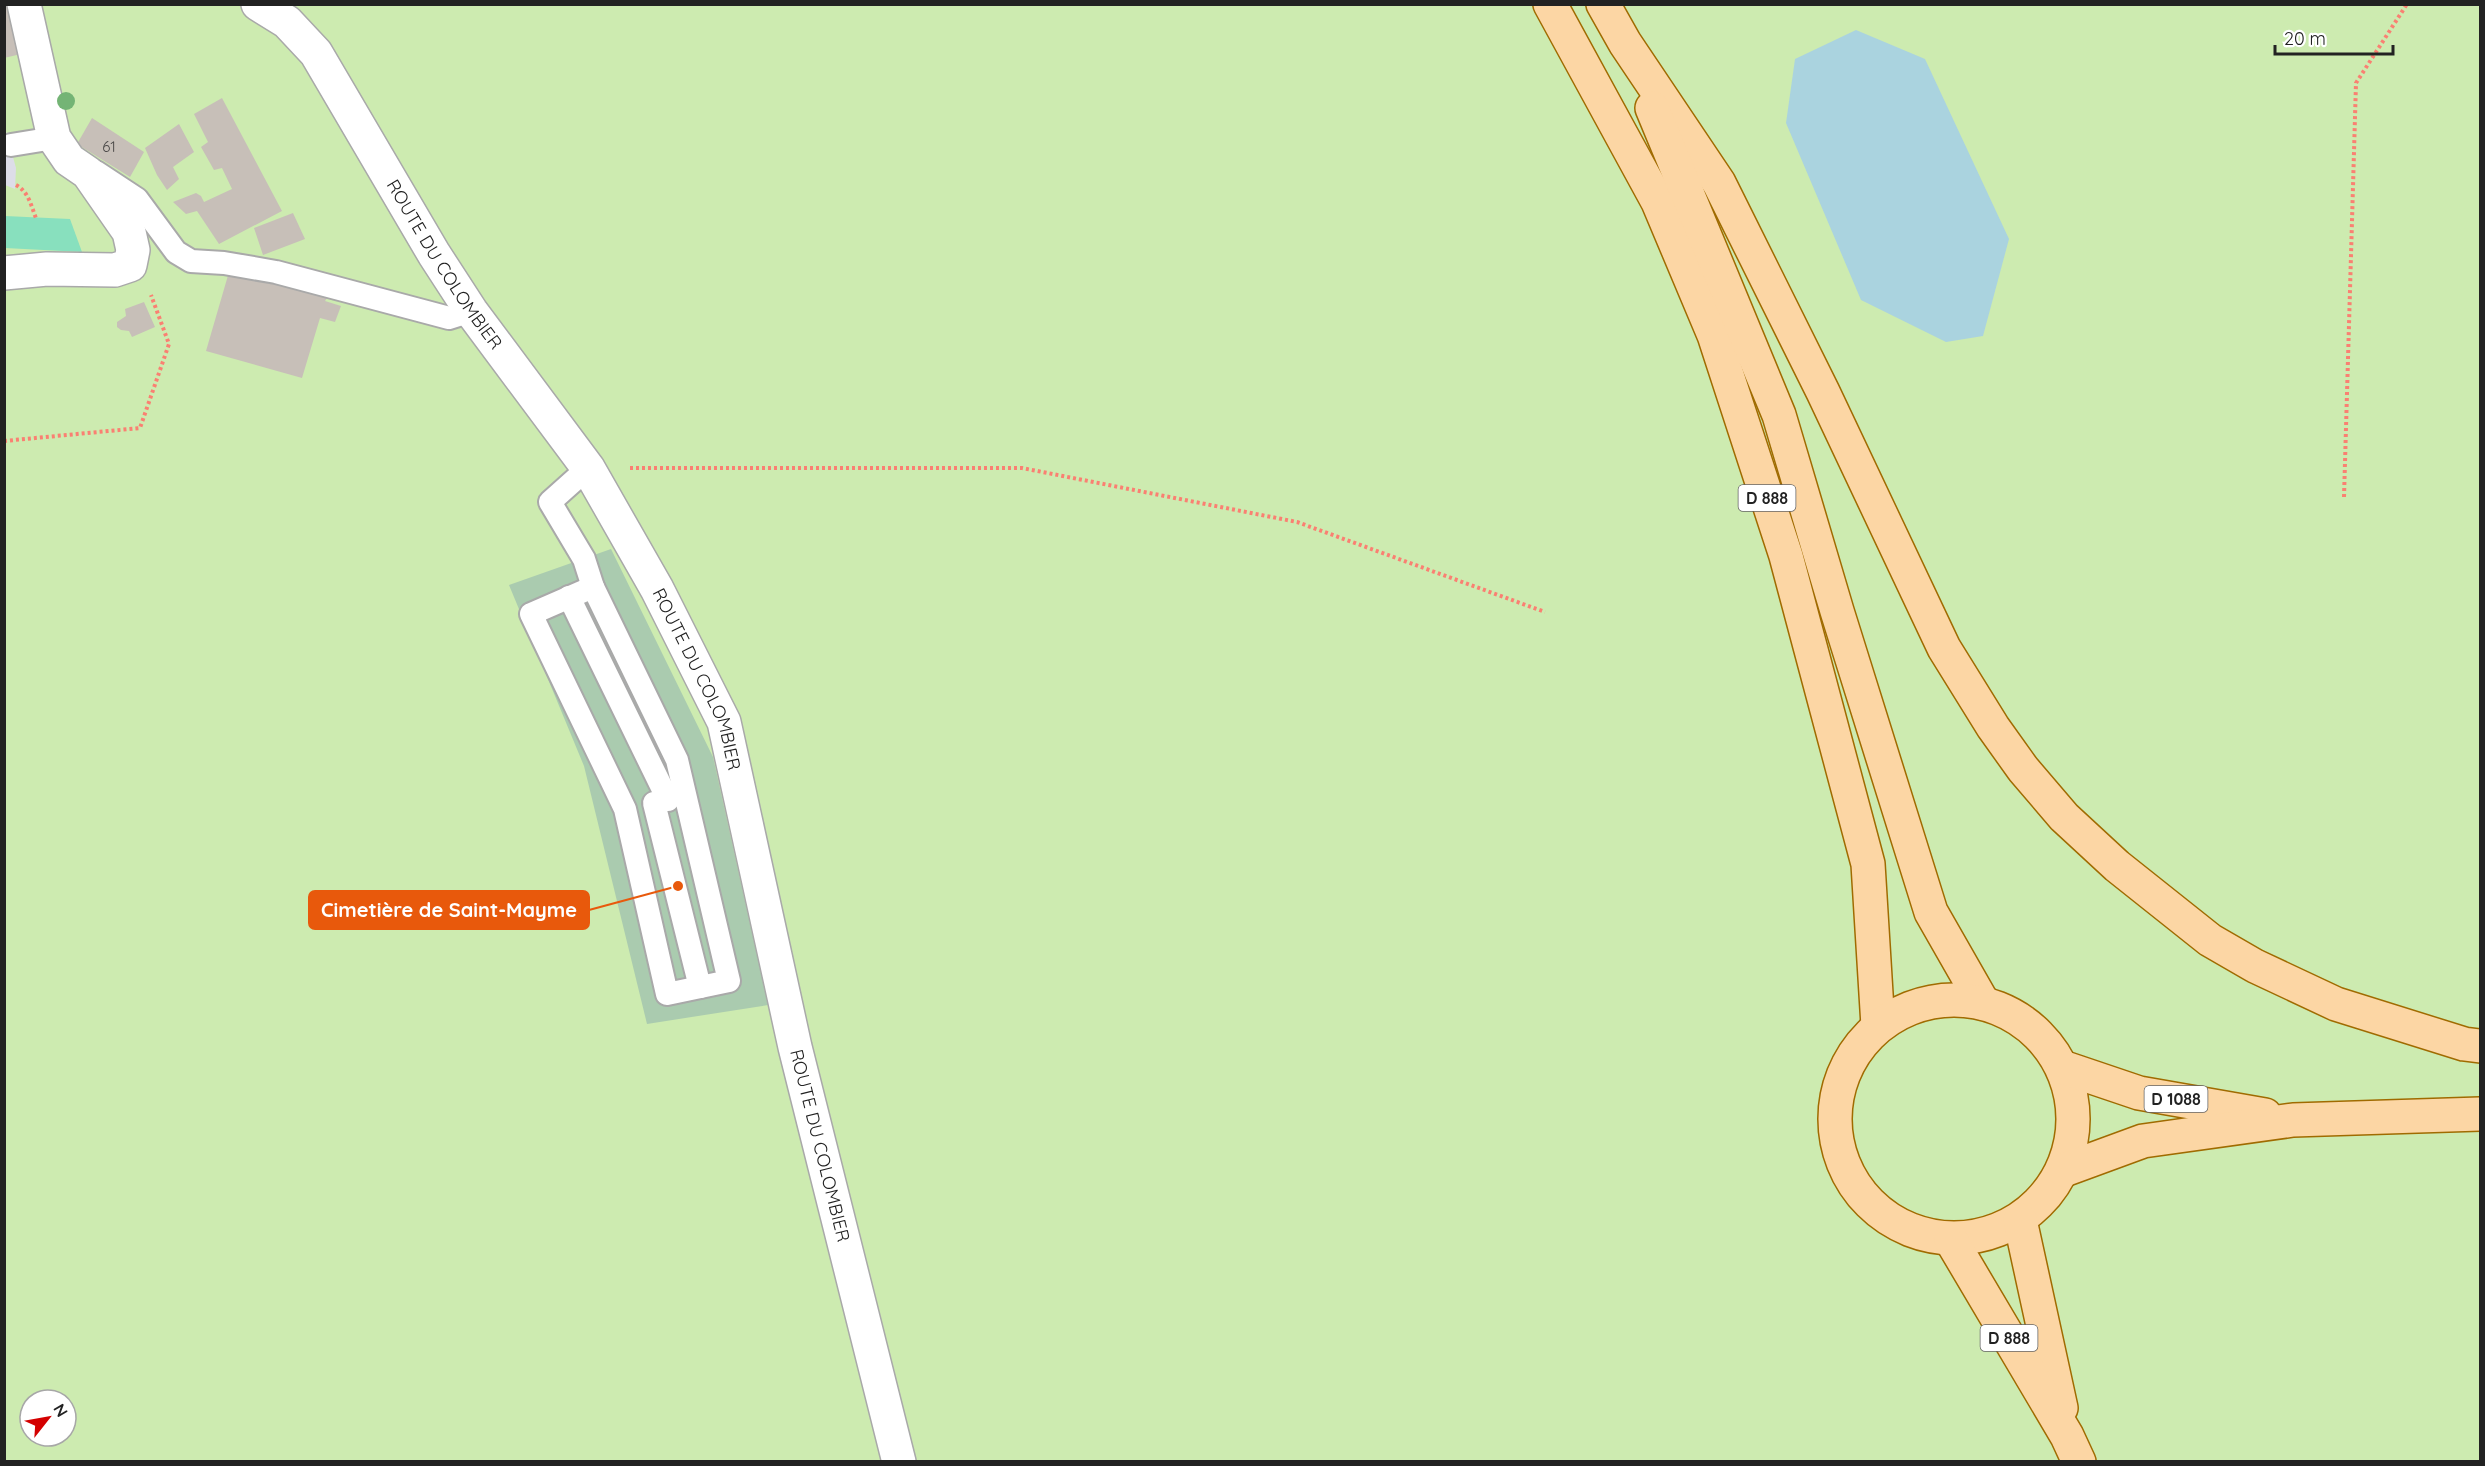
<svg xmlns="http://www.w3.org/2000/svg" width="2485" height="1466" font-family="Quicksand,sans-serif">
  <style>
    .grass { fill: #cdebb0; fill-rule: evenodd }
    .cemetery { fill: #aacbaf }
    .pitch { fill: #88e0be }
    .plaza { fill: #dddde8 }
    .water { fill: #aad3df }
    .building { fill: #c7bfb8 }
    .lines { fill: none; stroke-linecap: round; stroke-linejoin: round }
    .service-casing { stroke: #a9a9a9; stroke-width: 26 }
    .minor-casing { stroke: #a9a9a9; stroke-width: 36 }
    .tertiary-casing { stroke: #a9a9a9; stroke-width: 36 }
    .primary-casing { stroke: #a06b00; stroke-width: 36 }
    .path { stroke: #fa8072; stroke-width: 4; stroke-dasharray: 3 3; stroke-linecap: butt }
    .service { stroke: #fff; stroke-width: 22 }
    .minor { stroke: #fff; stroke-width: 33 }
    .tertiary { stroke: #fff; stroke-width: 33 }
    .primary { stroke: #fcd6a4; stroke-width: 33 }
    .tree { fill: #74b475 }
    .labels { text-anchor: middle; stroke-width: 6; stroke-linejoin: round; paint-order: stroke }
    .number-label { font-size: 15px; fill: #4b4948 }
    .shield { fill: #fff; stroke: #646464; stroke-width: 1.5 }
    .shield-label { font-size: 16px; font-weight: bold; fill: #222 }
    .street-label { font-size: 18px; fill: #222; stroke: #fff }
    .leader { fill: none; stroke: #e8590c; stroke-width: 2 }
    .callout-dot { fill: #e8590c; stroke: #fff; stroke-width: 2 }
    .callout { fill: #e8590c; stroke: #e8590c; stroke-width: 2 }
    .callout-label { font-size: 20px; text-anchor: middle; font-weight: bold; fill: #fff }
  </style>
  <rect width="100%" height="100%" fill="#f2efe9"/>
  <path class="grass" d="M5,5H2480V1461L5,1462ZM30,1400H66V1436H30Z"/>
  <path class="cemetery" d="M611,549L713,757L768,1005L647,1024L584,766L509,585Z"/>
  <path class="pitch" d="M5,216L70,219L82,252L5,248Z"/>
  <path class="plaza" d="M4,124L16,168L15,189L5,185Z"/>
  <path class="water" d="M1856,30L1925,59L2009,239L1983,336L1946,342L1861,300L1786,123L1795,59Z"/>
  <g class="building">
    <path d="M4,4H10L21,54L4,58Z"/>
    <path d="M222,98L282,211L219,244L197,211L186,214L173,202L196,193L201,196L204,202L232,189L222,168L214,170L201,147L208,142L194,114Z"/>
    <path d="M92,118L144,152L130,177L77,144Z"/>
    <path d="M179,124L194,152L173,167L179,179L167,190L157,175L145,148Z"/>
    <path d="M293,213L305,239L263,255L254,228Z"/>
    <path d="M229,272L327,298L325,301L341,306L335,322L320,318L302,378L206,351Z"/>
    <path d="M144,302L155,327L132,337L129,331L121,330L117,327V322L126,316L125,309Z"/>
  </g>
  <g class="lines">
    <g class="service-casing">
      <g id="service">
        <path d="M11,145L54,138"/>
        <path d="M92,173L96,172L137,199L176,252L191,261L224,263L276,272L449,318L471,311"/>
        <path d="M588,468L550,502L584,559L593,587"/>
        <path d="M593,587L677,760L729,981L667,994L625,809L531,614Z"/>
        <path d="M569,597L668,800"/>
        <path d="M654,803L700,987"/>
      </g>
    </g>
    <g class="minor-casing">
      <path id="minor" d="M4,273L47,269L115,270L130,265L133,250L129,232L88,173L69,160L54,138L24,4"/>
    </g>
    <g class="tertiary-casing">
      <g id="tertiary">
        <path id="s1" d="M258,4L287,22L316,53L434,254L471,311L588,468L657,589L724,722L795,1047L899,1462"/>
      </g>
    </g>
    <g class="primary-casing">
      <g id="primary">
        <path d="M1550,4L1658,202L1714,335L1786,556L1868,864L1878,1026"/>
        <path d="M1603,4L1625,43L1719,183L1823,392L1944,648L1993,727L2023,769L2064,817L2117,866L2210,940L2255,966L2336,1004L2464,1044L2480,1046"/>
        <path d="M1652,108L1779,415L1837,611L1931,912L1983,1003"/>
        <circle cx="1954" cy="1119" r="119"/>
        <path d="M2062,1067L2139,1093L2265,1115"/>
        <path d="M2064,1170L2143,1141L2293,1120L2480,1114"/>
        <path d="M2020,1220L2061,1408"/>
        <path d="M1951,1240L2067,1436L2079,1462"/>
      </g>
    </g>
    <g class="path">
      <path d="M16,185C29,192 31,206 36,218"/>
      <path d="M4,441L140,428L169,344L151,295"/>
      <path d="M630,468H1022L1297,522L1545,612"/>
      <path d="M2344,497L2356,83L2407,4"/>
    </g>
    <use href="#service" class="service"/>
    <use href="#minor" class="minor"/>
    <use href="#tertiary" class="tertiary"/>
    <use href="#primary" class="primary"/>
  </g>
  <circle class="tree" cx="66" cy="101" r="9"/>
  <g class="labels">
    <g class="number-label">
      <text x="109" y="152">61</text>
    </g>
    <g class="shield">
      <rect x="1738.5" y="485" width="57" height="26" rx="4.5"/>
      <rect x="2144.5" y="1086" width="63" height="26" rx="4.5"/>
      <rect x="1980.5" y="1325" width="57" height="26" rx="4.5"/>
    </g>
    <g class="shield-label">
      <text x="1767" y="504">D 888</text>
      <text x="2176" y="1105">D 1088</text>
      <text x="2009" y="1344">D 888</text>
    </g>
    <g class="street-label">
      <text dy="6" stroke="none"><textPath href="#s1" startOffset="324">ROUTE DU COLOMBIER</textPath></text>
      <text dy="6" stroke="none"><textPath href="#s1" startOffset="812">ROUTE DU COLOMBIER</textPath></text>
      <text dy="6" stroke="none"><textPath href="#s1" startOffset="1296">ROUTE DU COLOMBIER</textPath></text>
    </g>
  </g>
  <path class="leader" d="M678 886L589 910"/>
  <circle class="callout-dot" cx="678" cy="886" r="6"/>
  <rect class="callout" x="309" y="891" width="280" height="38" rx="6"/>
  <g class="callout-label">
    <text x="449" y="917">Cimetière de Saint-Mayme</text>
  </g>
  <rect width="2485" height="1466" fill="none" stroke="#222222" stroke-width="12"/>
  <g transform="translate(48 1418) rotate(59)"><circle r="28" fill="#ffffff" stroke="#a7a7a7" stroke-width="1.5"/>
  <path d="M0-4.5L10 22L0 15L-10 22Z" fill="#d40000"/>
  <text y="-9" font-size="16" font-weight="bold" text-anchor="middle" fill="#222222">N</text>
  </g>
  <path d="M2275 45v9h118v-9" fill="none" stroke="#222222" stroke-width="3"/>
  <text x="2284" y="45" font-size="18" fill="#222222" stroke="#ffffff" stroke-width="4.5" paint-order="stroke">20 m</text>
</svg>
